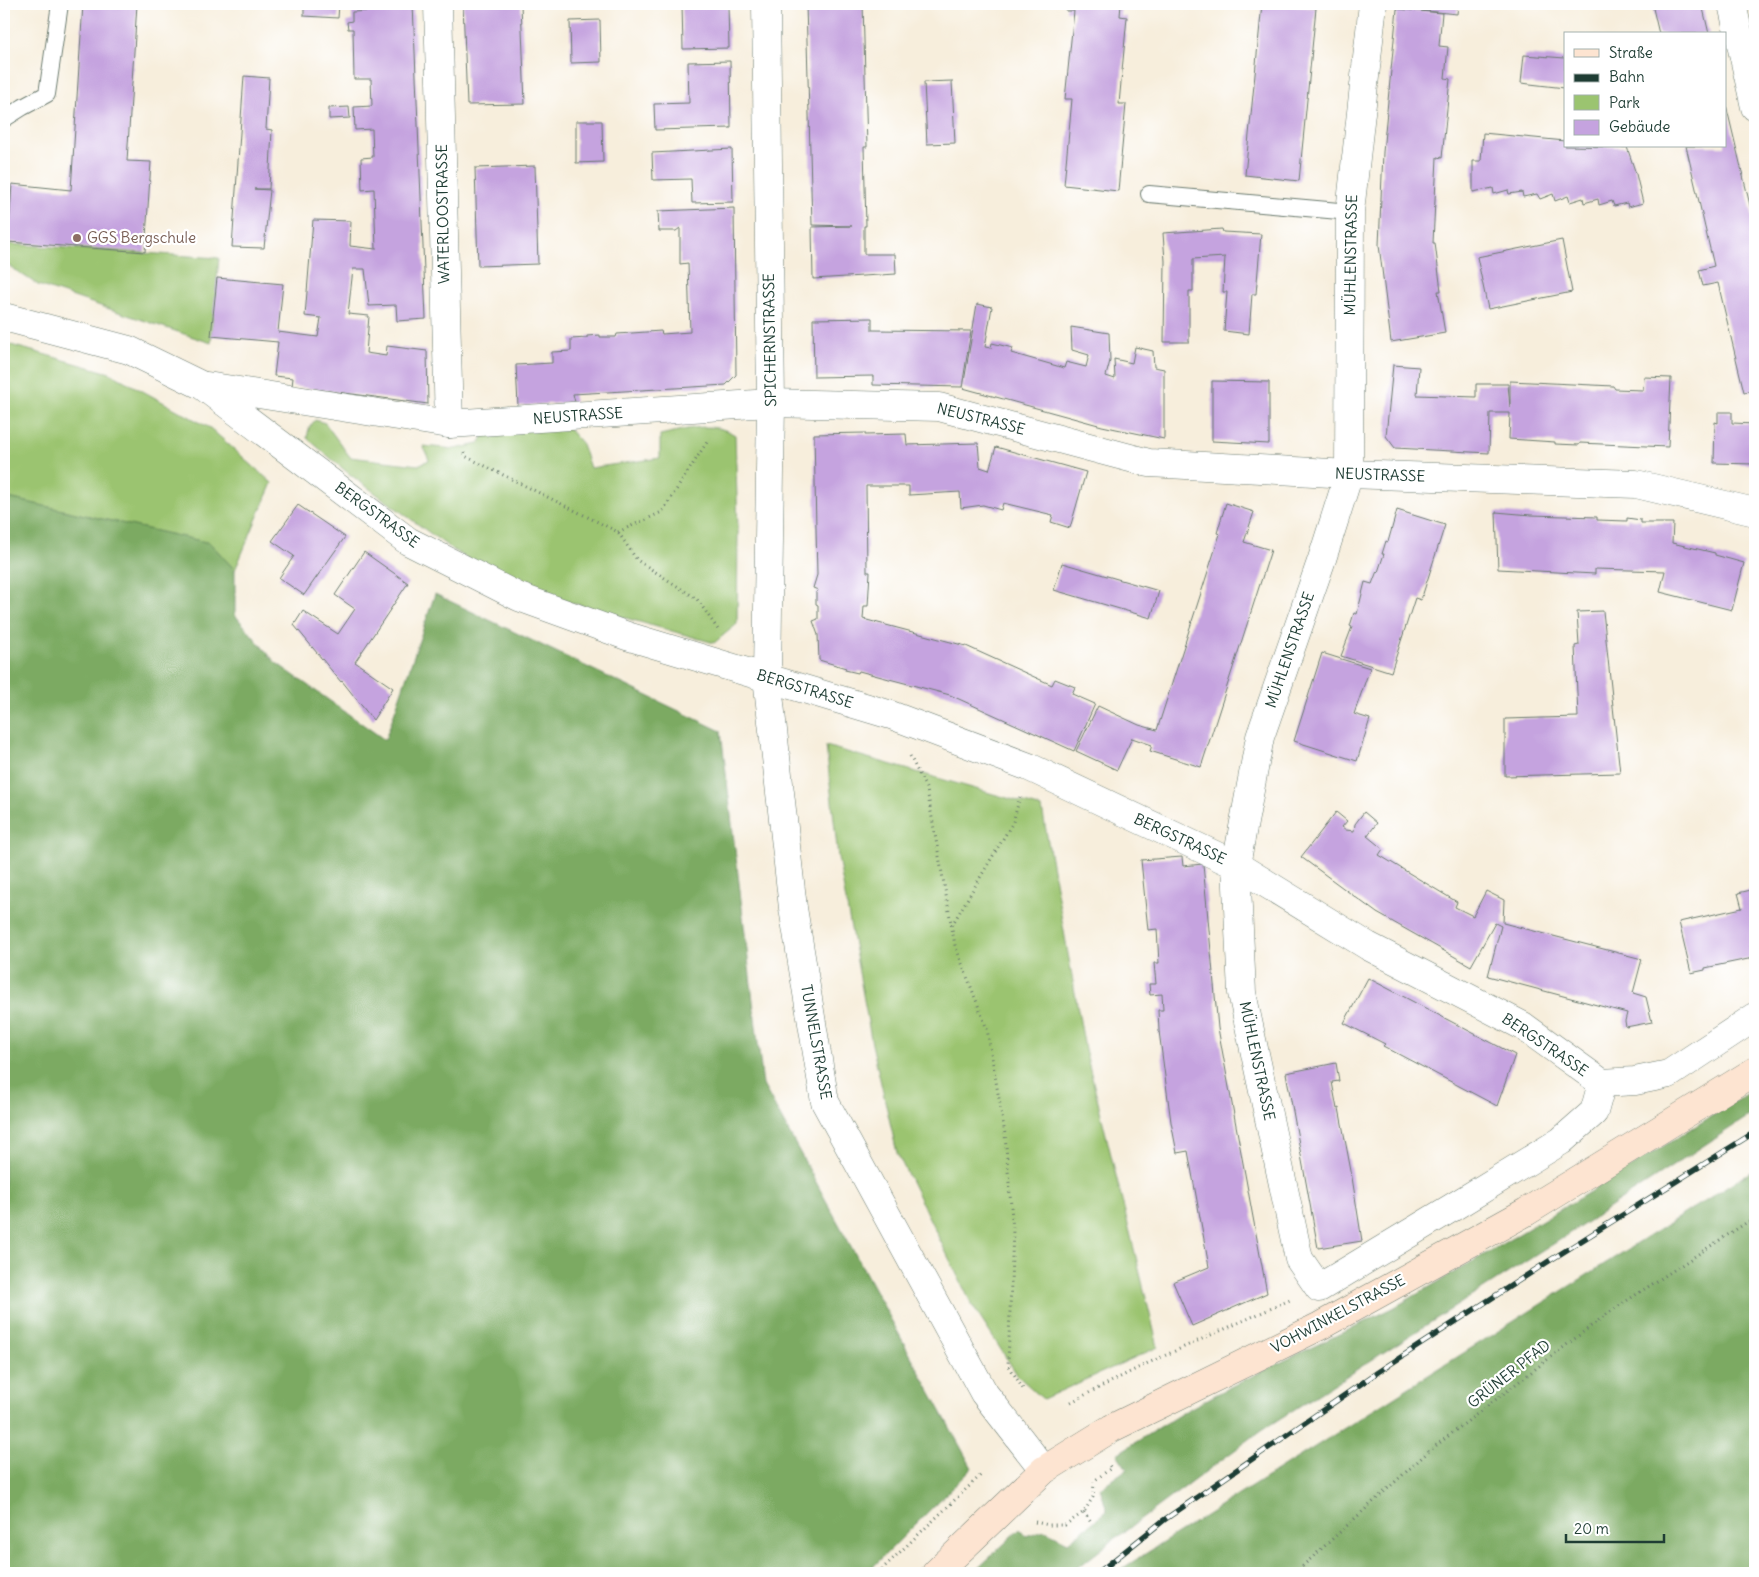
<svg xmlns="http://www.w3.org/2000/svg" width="1759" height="1577" font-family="Delius,sans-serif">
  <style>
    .green { fill: #9bc470; stroke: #5d8052 }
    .forest { fill: #7caa62; stroke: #4e744b }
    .building { fill: #c5a3df }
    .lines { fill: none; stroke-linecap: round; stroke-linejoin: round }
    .lane-casing { stroke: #6b7b6f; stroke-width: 18 }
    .street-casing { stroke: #6b7b6f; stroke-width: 29 }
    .secondary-casing { stroke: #6b7b6f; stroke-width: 29 }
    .path { stroke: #6b7b6f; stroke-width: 3; stroke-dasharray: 1 4; stroke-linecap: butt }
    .lane { stroke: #fff; stroke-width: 16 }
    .street { stroke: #fff; stroke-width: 28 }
    .secondary { stroke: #fde4d1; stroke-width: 28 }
    .rail-casing { stroke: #1f3d34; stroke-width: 5.5 }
    .rail { stroke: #fff; stroke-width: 4; stroke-dasharray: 11; stroke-linecap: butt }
    .education-dot { fill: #8d6e63; stroke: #fff; stroke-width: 2 }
    .labels { text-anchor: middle; stroke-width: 4.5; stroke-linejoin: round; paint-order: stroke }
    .street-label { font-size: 15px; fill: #1f3d34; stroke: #fff }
    .education-label { font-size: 15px; fill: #785e54; stroke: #fff; text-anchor: start }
  </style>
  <rect width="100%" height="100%" fill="#fff"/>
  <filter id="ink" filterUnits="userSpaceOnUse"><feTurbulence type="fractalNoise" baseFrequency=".02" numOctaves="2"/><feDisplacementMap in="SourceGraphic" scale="10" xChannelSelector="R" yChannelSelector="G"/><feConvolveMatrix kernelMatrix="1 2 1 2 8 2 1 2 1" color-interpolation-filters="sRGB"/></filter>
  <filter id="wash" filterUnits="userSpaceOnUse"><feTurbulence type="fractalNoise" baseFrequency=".0096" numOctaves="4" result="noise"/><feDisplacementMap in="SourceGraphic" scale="20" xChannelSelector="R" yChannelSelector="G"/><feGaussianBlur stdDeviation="1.12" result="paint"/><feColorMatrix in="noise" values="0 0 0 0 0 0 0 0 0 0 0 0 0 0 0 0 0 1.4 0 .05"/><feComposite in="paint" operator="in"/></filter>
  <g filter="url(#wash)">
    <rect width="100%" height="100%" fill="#f7eedc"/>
    <g class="green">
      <path d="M4,243L7,244L219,258L211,343L38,285L9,266L4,265Z"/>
      <path d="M4,343L110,373L210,428L272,483L235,570L210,543L4,497Z"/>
      <path d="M315,420L325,423L350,457L418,465L429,460L423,446L455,449L479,444L485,433L568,428L582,444L590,468L660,458V435C684,430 712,420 735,435L738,531L737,624L714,643L516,587L453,550L348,473L307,438L309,428Z"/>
      <path d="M826,746L1042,808L1085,1049L1158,1347L1043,1399L1018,1376L972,1305L897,1153L872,1044L838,857Z"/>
    </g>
    <g class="forest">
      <path d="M4,497L210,543L235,570V615L275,662L385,740L435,594L721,731L763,1085L972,1468L867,1573H4Z"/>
      <path d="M1755,1089V1112L1566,1236L1262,1430L1108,1544L1071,1573H973L1020,1529L1026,1536L1044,1530L1068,1542L1107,1511L1100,1488L1127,1469L1117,1454L1187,1410L1234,1385L1393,1308L1433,1285L1598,1187Z"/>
      <path d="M1755,1169V1573H1117L1126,1566Z"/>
    </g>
    <g id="blocks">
      <g class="building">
        <path d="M83,4H137L127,161L151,162L145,252L8,242L12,184L71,190Z"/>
        <path d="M304,4H339L338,18L304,16Z"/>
        <path d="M387,4H413L426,319L397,321L396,305L369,306L365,269H353L348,314L369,316L366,353L386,356L387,346L427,351L428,404L292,386L293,378L274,376L278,342L211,336L217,278L283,284L278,332L318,337L321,318L305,316L313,220L351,221L350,246L376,249L374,189L362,190L361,158L373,157L372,129L355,130L354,107L372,106L371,79H354L353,29H348L347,22L352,21V12L387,10Z"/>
        <path d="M463,4H521L525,104L467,105Z"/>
        <path d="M682,4H728L729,48L683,49Z"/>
        <path d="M806,4H863L867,147H864L866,226H864V254H895L896,274L813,279L812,227L852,226L812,225Z"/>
        <path d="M1067,4H1121L1120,16L1127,17L1119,104H1126L1118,191L1064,185L1072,99H1065L1074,11H1066Z"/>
        <path d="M1262,4L1316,8L1299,181L1245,175Z"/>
        <path d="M1398,4H1458L1457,14L1397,8Z"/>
        <path d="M1652,4H1702L1709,34H1659Z"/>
        <path d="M1397,9L1442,13L1439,46L1448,47L1445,78L1450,79L1442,158L1437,157L1433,243H1435L1441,291H1438L1445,333L1391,342L1379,245L1383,152Z"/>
        <path d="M600,20L601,62L571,63L570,21Z"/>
        <path d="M1524,55L1565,58V88L1521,83Z"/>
        <path d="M730,61L731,128L655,130L654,104L689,103L688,62Z"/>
        <path d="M244,76L269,78L266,129L272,130L269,189H254L270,190L264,248L232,247Z"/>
        <path d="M952,81L955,143L927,144L924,82Z"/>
        <path d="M1726,105L1755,226V390L1744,392L1718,283L1703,286L1699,270L1714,266L1686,146H1725Z"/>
        <path d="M349,107L350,118L329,119V108Z"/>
        <path d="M576,121H602L603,162L576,163Z"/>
        <path d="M1483,133L1565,141V146L1627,147L1636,174L1643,203L1628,207L1627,203L1614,206L1612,201L1599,205L1598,199L1584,203L1583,198L1570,202L1568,196L1555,201L1553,194L1540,199L1537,194L1523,197L1522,192L1509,194L1508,190L1494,194L1493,188L1473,192V161H1481Z"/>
        <path d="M732,149L733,202L692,203L691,179L653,180L652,153Z"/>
        <path d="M535,166L538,264L478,266L475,168Z"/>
        <path d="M734,208L736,375L726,385L573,394L575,402L518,406L516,365L552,363V352L571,351V339L587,338V336L600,335V337H616L617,334L661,331L662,334L690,332L688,263L680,264V228L676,231H659L658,211Z"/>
        <path d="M1222,229L1223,232L1261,234L1256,294H1252L1249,334L1224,331L1227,292H1223L1225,257L1193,259V291H1189V342H1164L1165,261L1163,233Z"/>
        <path d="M1562,240L1572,292L1488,309L1477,257Z"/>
        <path d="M977,304L992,307L985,347L991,348L992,343L1013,348L1011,353L1064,368L1066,362L1086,367L1089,355L1072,350L1071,327L1109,333L1110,361L1106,376L1115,379L1114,359L1132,363L1135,347L1153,351L1154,367L1164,369V439L1102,426L963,388Z"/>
        <path d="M872,318V330L971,331L962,387L873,385V376L814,377L813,319Z"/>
        <path d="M1393,365L1419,367L1417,395L1476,397V384H1508L1510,408V381L1613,386L1615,389L1643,390L1644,377L1671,378L1668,447L1580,443L1579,445L1555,444V442L1509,439L1510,413H1490L1489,453L1395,448L1386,436Z"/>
        <path d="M1212,381L1269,382V444L1212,441Z"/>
        <path d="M1718,412H1732V423L1755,424V464L1714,463L1715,422L1718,423Z"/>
        <path d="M865,433V435L906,434L907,445L978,443L980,467L989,470L996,447L1086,472L1070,528L1051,522L1053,515L1003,503L1001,510L983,505L961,508L960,492L909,495V486H866L867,572H870L868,606H864L863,619L966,646L1052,685L1055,679L1075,687L1072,694L1095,704L1074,751L950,695L859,671L858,673L845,670L846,668L819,660L818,635L813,621L818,619V605L816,604V592H817L818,590L813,588L817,575L814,434Z"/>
        <path d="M1226,503L1254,512L1244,542L1271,550L1201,767L1150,751L1152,745L1132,738L1117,770L1076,751L1098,706L1139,725L1157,730L1220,534L1217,533Z"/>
        <path d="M298,505L345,537L304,595L279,578L294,556L272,541Z"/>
        <path d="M1397,510L1445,525L1421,600L1415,598L1391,672L1341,656L1352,627L1350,626L1354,613L1357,614L1365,582L1372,584L1377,571L1378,572L1384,554H1382L1386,541L1388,542Z"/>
        <path d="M1496,512L1531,515L1597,517V520L1627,521V518L1641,520V523H1673L1672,543L1715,553V555L1744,563L1732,610L1660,592L1665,571L1595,569V574L1498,569Z"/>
        <path d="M364,552L408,583L355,662L393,688L373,720L342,681L341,682L294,625L303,611L338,634L355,609L335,595Z"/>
        <path d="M1062,563L1159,591L1151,618L1054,590Z"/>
        <path d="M1603,611L1620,773L1505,776V719L1578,717L1575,646L1579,645L1577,612Z"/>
        <path d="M1322,653L1370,668L1354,714L1370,719L1357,761L1294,741Z"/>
        <path d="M1336,812L1347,821L1342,827L1346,830L1354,831L1355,824L1364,812L1377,823L1367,836L1383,849L1379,855L1457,902L1455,907L1473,916L1486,891L1504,900L1503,923L1642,959L1633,993L1646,997L1652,1022L1626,1027L1625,1021L1627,1013L1488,976L1501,926L1495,923L1471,966L1377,913L1301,857Z"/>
        <path d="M1182,857L1183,866L1203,864L1218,1028L1267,1293L1192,1326L1173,1282L1209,1267L1188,1151L1177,1153L1171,1122L1159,1031L1158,1010H1163L1162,994L1150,995L1149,984H1156L1154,963H1159L1157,929L1148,930L1141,860Z"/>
        <path d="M1755,889V943L1750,945L1753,958L1705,968V970L1691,973L1679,922L1742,908L1738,893Z"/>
        <path d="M1368,978L1515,1055L1497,1106L1383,1046L1385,1044L1344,1023Z"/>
        <path d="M1336,1063L1339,1081L1332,1082L1337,1109L1339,1108L1351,1171L1362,1241L1318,1248L1286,1073Z"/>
      </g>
    </g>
  </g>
  <g filter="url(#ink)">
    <use href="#blocks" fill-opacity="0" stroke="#6b7b6f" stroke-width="1"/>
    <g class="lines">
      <g class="lane-casing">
        <g id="lane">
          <path d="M4,119L23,107L47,94L60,4"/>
          <path d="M1149,194L1350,212"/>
        </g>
      </g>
      <g class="street-casing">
        <g id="street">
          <path d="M438,4L449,424"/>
          <path d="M766,4L771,403L767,677L793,908L825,1102L984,1393L1044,1470"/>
          <path d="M1373,4L1350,212L1349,474L1322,559L1260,737L1236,865L1242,993L1299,1259L1319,1288L1458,1204L1561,1141L1594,1112L1602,1083"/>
          <path d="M1732,4L1755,107"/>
          <path d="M4,317L129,350L203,386L408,541L519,597L627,636L891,715L1029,767L1236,865L1368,946L1523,1026L1602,1083"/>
          <path d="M207,386L449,424L771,403L939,407L1149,463L1349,474L1636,484L1755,512"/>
          <path d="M1602,1083L1635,1081L1669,1074L1755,1017"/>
        </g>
      </g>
      <g class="secondary-casing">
        <path id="secondary" d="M936,1573L1044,1470L1112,1428L1320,1326L1526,1212L1755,1071"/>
      </g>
      <g class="path">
        <path d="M464,453L465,456L618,532L637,560L697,599L719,631"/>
        <path d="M618,532L662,512L709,439"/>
        <path d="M910,756L927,790L955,945L987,1029L1005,1134L1013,1230L1008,1364L1023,1389"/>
        <path d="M952,925L1013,822L1020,797"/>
        <path d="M1071,1402L1148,1363L1290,1300"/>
        <path d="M1084,1512L1092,1524"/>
        <path d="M1035,1522L1049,1525H1065L1084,1512L1093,1497L1094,1481L1111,1468L1109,1465"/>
        <path d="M878,1573L982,1474"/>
        <path d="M1295,1573L1429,1451L1608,1313L1755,1217"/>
      </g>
      <use href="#lane" class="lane"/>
      <use href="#street" class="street"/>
      <use href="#secondary" class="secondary"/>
      <g class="rail-casing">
        <path id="rail" d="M1098,1573L1164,1520L1378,1372L1549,1261L1755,1132"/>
      </g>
      <use href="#rail" class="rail"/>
    </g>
  </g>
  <circle class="education-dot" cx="77" cy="238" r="5"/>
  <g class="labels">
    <g class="street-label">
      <text transform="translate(443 214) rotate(-91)" y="5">WATERLOOSTRASSE</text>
      <text transform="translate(1351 255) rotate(-89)" y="5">MÜHLENSTRASSE</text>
      <text transform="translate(770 340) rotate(-91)" y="5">SPICHERNSTRASSE</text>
      <text transform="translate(578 416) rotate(-4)" y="5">NEUSTRASSE</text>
      <text transform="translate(981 419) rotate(14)" y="5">NEUSTRASSE</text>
      <text transform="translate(1380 475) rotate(2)" y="5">NEUSTRASSE</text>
      <text transform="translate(377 515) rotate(36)" y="5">BERGSTRASSE</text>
      <text transform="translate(1290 650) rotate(-71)" y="5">MÜHLENSTRASSE</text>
      <text transform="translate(805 689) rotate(17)" y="5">BERGSTRASSE</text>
      <text transform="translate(1180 839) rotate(25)" y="5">BERGSTRASSE</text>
      <text transform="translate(816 1042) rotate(80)" y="5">TUNNELSTRASSE</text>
      <text transform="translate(1545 1045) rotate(34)" y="5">BERGSTRASSE</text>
      <text transform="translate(1257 1061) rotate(78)" y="5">MÜHLENSTRASSE</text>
      <text transform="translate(1338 1314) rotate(-28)" y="5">VOHWINKELSTRASSE</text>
      <text transform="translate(1509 1374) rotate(-38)" y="5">GRÜNER PFAD</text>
    </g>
    <g class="education-label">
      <text x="87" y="243">GGS Bergschule</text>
    </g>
  </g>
  <rect width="1759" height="1577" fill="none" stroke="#fff" stroke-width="20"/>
  <rect x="1564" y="32" width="162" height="115" fill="#ffffff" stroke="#a5b1ae"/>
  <rect x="1574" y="49" width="25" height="8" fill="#fde4d1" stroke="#a5b1ae"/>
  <text x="1609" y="58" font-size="15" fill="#1f3d34">Straße</text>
  <rect x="1574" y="74" width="25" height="8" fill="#1f3d34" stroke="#a5b1ae"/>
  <text x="1609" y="82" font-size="15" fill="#1f3d34">Bahn</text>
  <rect x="1574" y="95" width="25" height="15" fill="#9bc470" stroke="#a5b1ae"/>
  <text x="1609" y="108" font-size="15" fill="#1f3d34">Park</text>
  <rect x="1574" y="120" width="25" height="15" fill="#c5a3df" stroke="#a5b1ae"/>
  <text x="1609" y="132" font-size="15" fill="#1f3d34">Gebäude</text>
  <path d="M1566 1534v8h98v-8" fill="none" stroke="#1f3d34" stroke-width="2.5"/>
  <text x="1574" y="1534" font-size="15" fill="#1f3d34" stroke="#ffffff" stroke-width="4" paint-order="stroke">20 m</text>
</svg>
